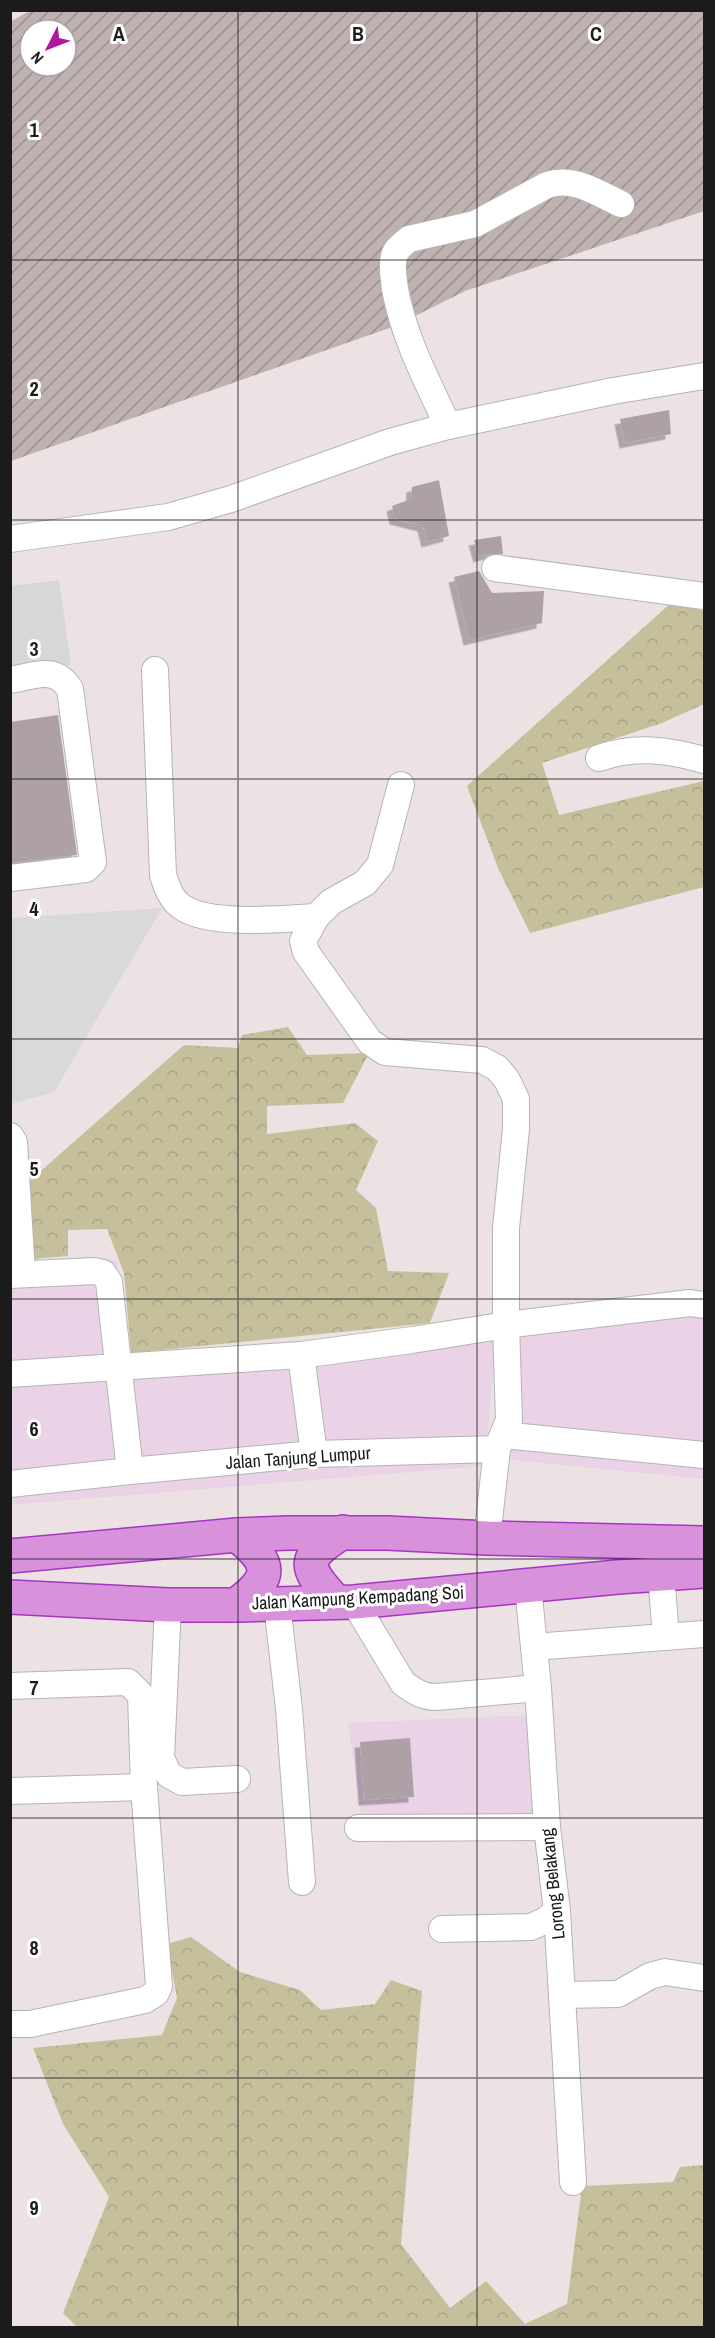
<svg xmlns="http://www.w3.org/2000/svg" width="715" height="2338" font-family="'Archivo Narrow',sans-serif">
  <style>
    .residential { fill: #d9d9d9 }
    .commercial { fill: #ebd3e7 }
    .construction { fill: url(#construction-furrows); fill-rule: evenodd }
    .forest { fill: url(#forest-crowns) }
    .parking { fill: #d7d7d7 }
    .building { fill: #ada1a7; filter: url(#shadow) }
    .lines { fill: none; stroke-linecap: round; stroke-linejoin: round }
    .minor-casing { stroke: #b4b4b4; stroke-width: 28 }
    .highway-casing { stroke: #a437c2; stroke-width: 36 }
    .minor { stroke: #fff; stroke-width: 26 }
    .highway { stroke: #d792db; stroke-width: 33 }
    .grid { fill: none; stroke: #1b1b1b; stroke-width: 1.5; stroke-opacity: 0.55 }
    .labels { text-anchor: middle; stroke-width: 6; stroke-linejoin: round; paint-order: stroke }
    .street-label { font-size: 18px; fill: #1b1b1b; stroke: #fff }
    .grid-label { font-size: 20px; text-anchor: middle; font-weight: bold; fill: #1b1b1b; stroke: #fff; stroke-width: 6; stroke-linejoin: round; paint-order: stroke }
  </style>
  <defs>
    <pattern id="construction-furrows" width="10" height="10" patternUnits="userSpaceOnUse" patternTransform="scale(1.5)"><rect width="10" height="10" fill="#bfb1af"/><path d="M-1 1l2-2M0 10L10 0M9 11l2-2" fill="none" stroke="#9a8f8e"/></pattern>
    <pattern id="forest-crowns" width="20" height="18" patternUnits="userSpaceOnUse" patternTransform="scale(1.5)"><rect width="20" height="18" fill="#c6bf9c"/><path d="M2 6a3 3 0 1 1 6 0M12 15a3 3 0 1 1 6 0" fill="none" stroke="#aaa486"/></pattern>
    <filter id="shadow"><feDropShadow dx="-5.5" dy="5.5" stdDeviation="0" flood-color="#0004"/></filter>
  </defs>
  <rect width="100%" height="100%" fill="#ece2e4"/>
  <path class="residential" d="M162,908L54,1092L11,1104V918Z"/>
  <g class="commercial">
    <path d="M117,1260L126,1359L403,1336L498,1314L485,1466L11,1505V1270Z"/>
    <path d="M704,1297V1479L511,1460L514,1317Z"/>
    <path d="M529,1715L537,1820L362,1822L348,1723Z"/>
  </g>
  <path class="construction" d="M31,10L704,11V211L465,291L395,326L11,461L10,22ZM30,30H66V66H30Z"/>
  <g class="forest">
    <path d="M672,602L704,611V704L662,723L542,763L559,815L704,781V887L530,933L498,868L467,786Z"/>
    <path d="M288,1027L307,1055L369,1053L343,1103L267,1106V1134L355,1123L378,1141L356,1190L376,1208L388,1271L449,1273L430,1323L131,1353L124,1273L107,1229L68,1230V1256L11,1261L10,1198L184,1045L238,1048L242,1035Z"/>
    <path d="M191,1937L240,1972L300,1990L321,2010L375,2004L391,1980L422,1991L401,2244L450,2308L486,2281L525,2324L567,2304L582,2186L673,2182L680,2167L704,2165V2327H77L63,2313L109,2197L63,2124L33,2048L162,2035L177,1998L167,1944Z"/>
  </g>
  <path class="parking" d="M59,580L71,665L11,673L10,586Z"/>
  <g class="building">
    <path d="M669,410L671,434L625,443L620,419Z"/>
    <path d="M439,480L449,536L427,542L423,526L395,519L392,506L411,499L412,487Z"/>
    <path d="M501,536L503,554H490L479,557L474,540Z"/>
    <path d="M479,571L492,593L544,591L542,623L469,640L454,577Z"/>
    <path d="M58,715L77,855L10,863V722Z"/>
    <path d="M410,1738L414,1797L364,1800L360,1742Z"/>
  </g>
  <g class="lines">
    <g class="minor-casing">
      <g id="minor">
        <path d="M448,426C427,381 404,338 395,289C394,279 391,266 394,256C396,249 403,244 409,239L475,224L547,185C574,176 597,193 621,204"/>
        <path d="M10,539L168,517L231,499L390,442L448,426L613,391L704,376"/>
        <path d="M495,568L704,596"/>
        <path d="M155,670L163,875C167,887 171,900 182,907C208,926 284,919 316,917"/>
        <path d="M10,680C34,676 55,665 70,689L93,862L86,869L10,878"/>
        <path d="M599,758C635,745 668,750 704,760"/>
        <path d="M401,785L380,865L365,883L331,902L316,917L303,941L306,952L370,1042L385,1052L482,1060L497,1068L507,1080L516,1099V1129L506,1228V1325L509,1420L497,1449"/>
        <path d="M10,1136L14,1142L22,1274"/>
        <path d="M10,1275L95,1271L103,1273L109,1282L130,1471"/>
        <path d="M301,1355L314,1454"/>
        <path d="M10,1374L301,1355L412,1340L506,1325L690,1303L704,1305"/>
        <path d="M503,1435L704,1455"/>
        <path d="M10,1484L130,1471L314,1454L497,1449L487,1538"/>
        <path d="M661,1574L666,1637"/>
        <path d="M528,1586L538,1688L547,1827L557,1911L573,2182"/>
        <path d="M354,1602L403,1683C414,1691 422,1697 436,1697L538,1688"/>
        <path d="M277,1604L289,1709L302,1882"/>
        <path d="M168,1605L161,1758L169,1775L182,1782L237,1779"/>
        <path d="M534,1647L704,1634"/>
        <path d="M10,1686L128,1682L141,1695L144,1787L159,1986L156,1993L145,2000L30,2024H10"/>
        <path d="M10,1791L144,1787"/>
        <path d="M358,1828L547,1827"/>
        <path d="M442,1929L531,1927L546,1920L557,1911"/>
        <path d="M562,1995L618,1994L650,1976L665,1972L704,1978"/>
      </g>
    </g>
    <g class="highway-casing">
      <g id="highway">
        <path d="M10,1556L237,1535L289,1533H387L487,1538L704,1543"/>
        <path d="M10,1597L168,1605H236L354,1602L618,1577L704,1571"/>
        <path d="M335,1601C303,1566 301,1558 343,1532"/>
        <path d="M236,1605C273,1578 273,1564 237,1535"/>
      </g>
    </g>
    <use href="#minor" class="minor"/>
    <use href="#highway" class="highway"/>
  </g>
  <path class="grid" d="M238,10V2328M477,10V2328M10,260H704M10,520H704M10,779H704M10,1039H704M10,1299H704M10,1559H704M10,1818H704M10,2078H704"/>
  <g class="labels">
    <g class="street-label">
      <text transform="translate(298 1458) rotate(-4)" y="6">Jalan Tanjung Lumpur</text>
      <text transform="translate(358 1598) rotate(-3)" y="6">Jalan Kampung Kempadang Soi</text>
      <text transform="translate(553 1884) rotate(-96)" y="6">Lorong Belakang</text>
    </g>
  </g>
  <g class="grid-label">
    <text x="119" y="41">A</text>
    <text x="358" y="41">B</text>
    <text x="596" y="41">C</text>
    <text x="34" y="137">1</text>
    <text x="34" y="396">2</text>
    <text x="34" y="656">3</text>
    <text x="34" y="916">4</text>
    <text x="34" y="1176">5</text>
    <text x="34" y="1436">6</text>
    <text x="34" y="1695">7</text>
    <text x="34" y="1955">8</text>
    <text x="34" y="2215">9</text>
  </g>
  <rect width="715" height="2338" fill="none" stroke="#1b1b1b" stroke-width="24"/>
  <g transform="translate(48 48) rotate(228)"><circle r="28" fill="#ffffff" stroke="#a4a4a4" stroke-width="1.5"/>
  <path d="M0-4.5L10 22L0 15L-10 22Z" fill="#b0179c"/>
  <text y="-9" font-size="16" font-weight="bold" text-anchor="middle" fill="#1b1b1b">N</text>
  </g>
</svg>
